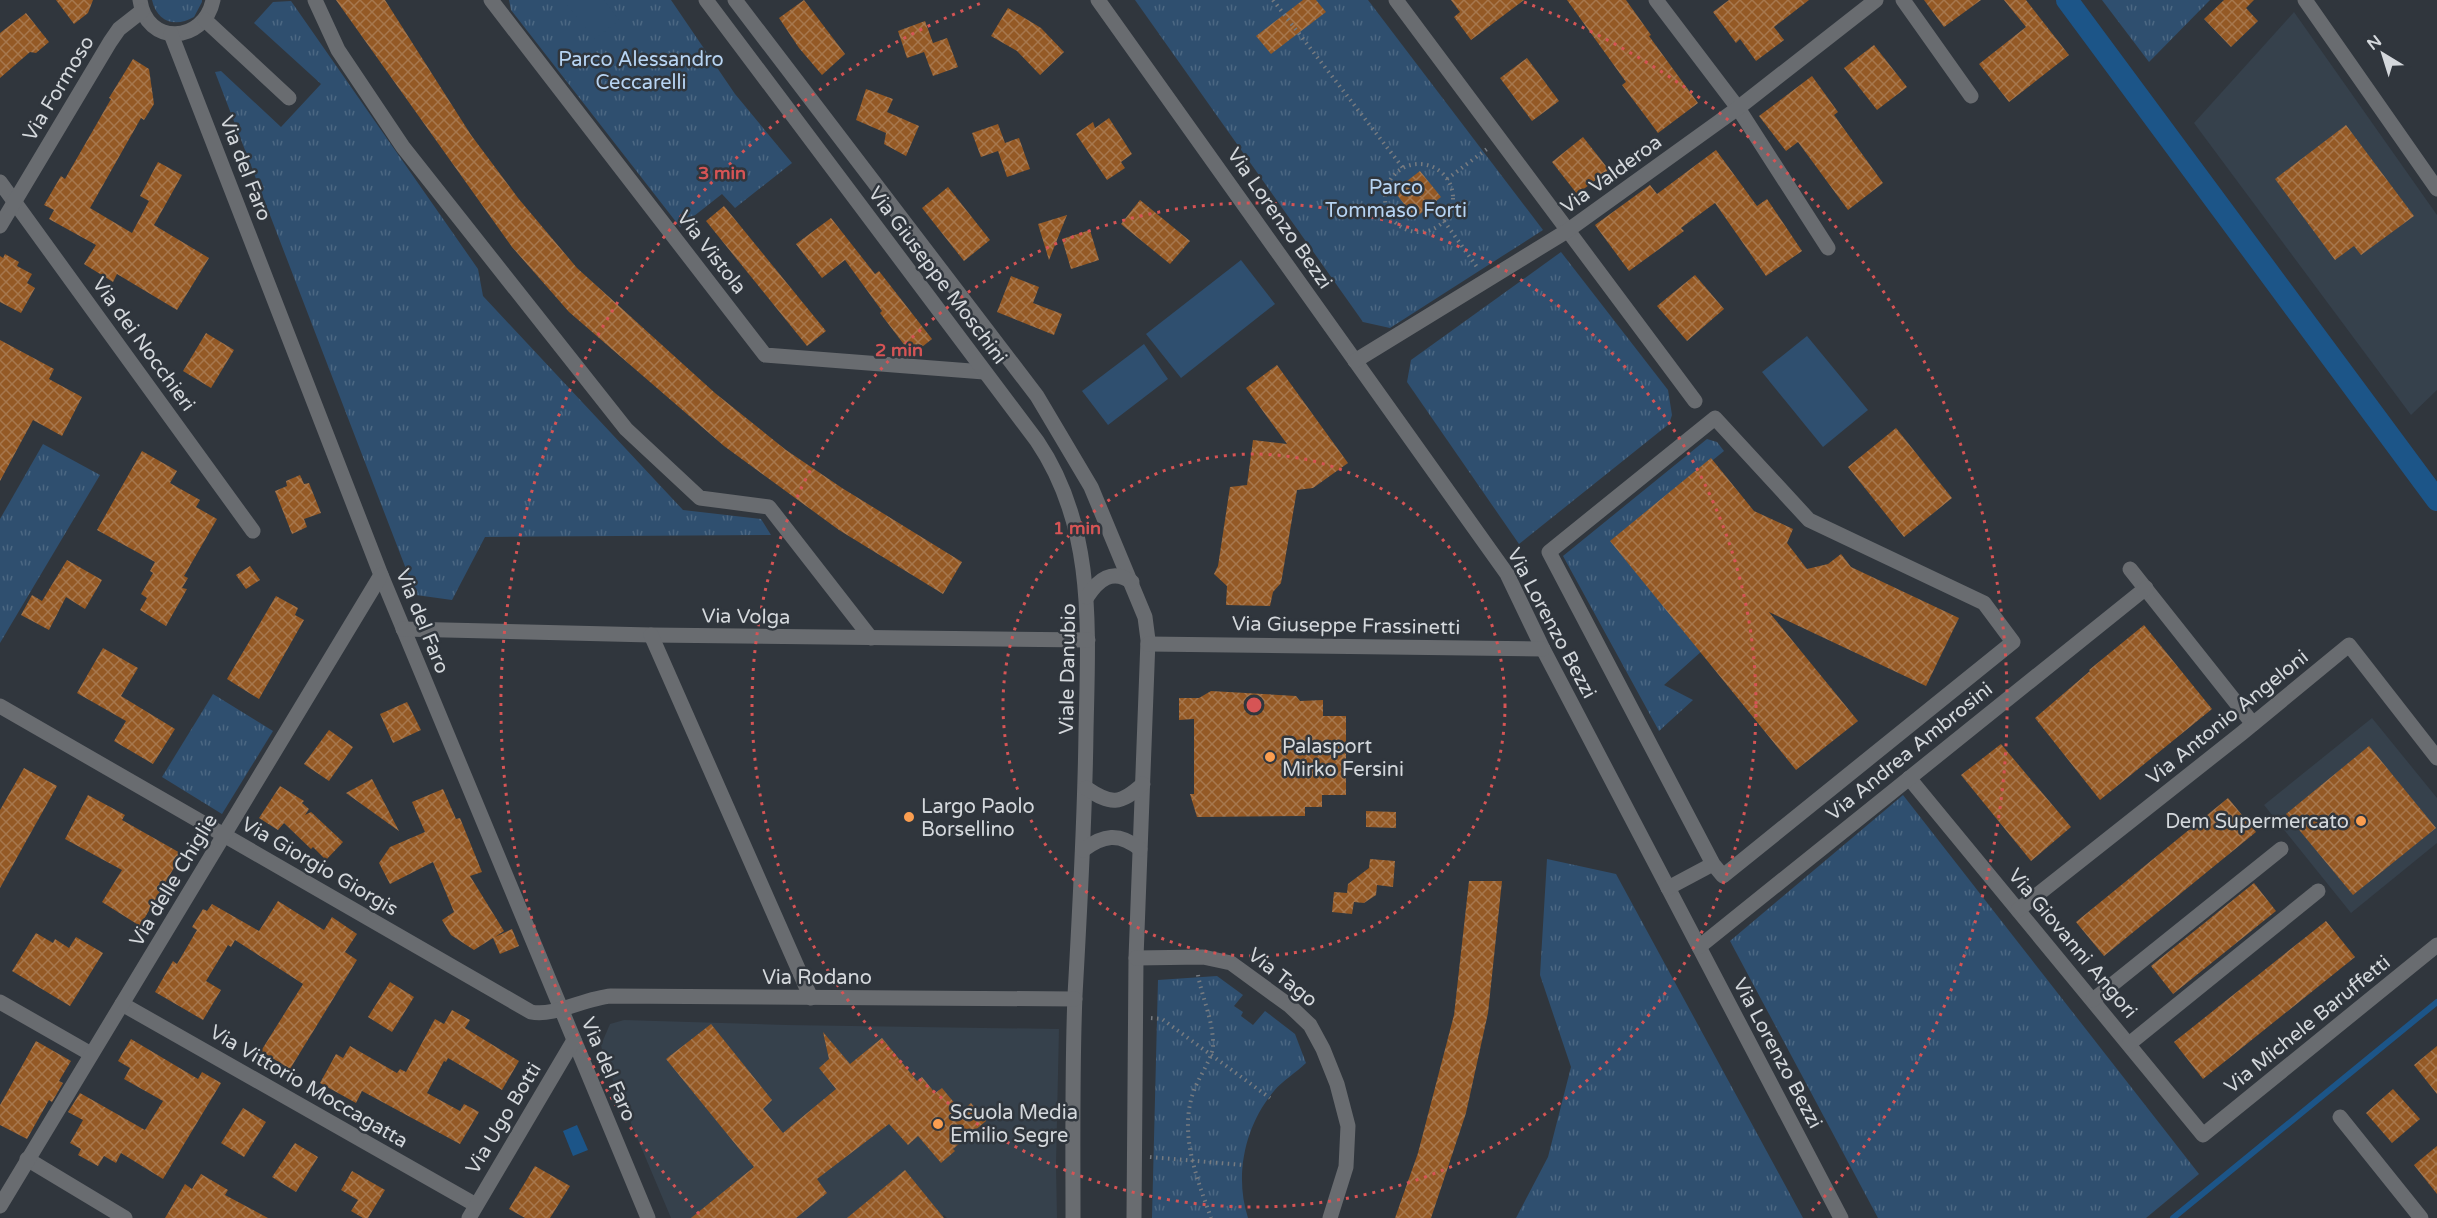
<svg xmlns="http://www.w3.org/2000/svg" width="2437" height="1218" font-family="'Varela Round',sans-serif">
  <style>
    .built { fill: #36414c }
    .grass { fill: url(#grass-tufts) }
    .pitch { fill: #2f4f6f }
    .water { fill: #1c5588 }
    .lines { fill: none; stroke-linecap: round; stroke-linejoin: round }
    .stream { stroke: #1c5588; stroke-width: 6 }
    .canal { stroke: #1c5588; stroke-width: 22 }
    .building { fill: url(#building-cross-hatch) }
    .path { stroke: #767b81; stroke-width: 4; stroke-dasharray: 1.5 4.5; stroke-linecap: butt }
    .minor { stroke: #696c70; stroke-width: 15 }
    .ring { fill: none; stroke: #d65455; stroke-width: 3; stroke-dasharray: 3 6 }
    .poi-dot { fill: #fb9e50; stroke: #30363d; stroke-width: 2 }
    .labels { text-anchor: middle; stroke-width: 5; stroke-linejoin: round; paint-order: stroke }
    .park-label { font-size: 20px; fill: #b7d4f3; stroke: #30363d }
    .street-label { font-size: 20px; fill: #d4d8dc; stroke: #30363d }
    .poi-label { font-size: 20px; fill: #d4d8dc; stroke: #30363d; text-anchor: start }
    .centre { fill: #d65455; stroke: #30363d; stroke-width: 3 }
    .ring-label { font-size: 18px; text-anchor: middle; font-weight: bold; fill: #d65455; stroke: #30363d; stroke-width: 5; stroke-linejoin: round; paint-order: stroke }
  </style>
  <defs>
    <pattern id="grass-tufts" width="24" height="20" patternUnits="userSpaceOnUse" patternTransform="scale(1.5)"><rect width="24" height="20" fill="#2f4f6f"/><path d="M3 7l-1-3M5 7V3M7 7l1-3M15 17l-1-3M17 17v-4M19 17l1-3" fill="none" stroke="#4c6883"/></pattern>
    <pattern id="building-cross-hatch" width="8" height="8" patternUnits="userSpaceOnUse" patternTransform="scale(1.5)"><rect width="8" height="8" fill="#945925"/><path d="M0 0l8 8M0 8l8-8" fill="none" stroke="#a7784e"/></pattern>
  </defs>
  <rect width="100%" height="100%" fill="#30363d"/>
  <g class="built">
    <path d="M2294,12L2437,215V390L2411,415L2194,123Z"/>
    <path d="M2372,718L2437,798V843L2351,913L2264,805Z"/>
    <path d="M624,1020L787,1025L1059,1029L1056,1165L1057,1218H947L944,1215L940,1218H671L604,1059L601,1045L610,1024Z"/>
  </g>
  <g class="grass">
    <path d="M152,0H202V2L194,17C175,28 157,22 152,0Z"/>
    <path d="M509,0H671L735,94L792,163L735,208L722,194L680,227L511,10Z"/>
    <path d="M1135,0H1368L1543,230L1390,328L1363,322Z"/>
    <path d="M2102,0H2210L2149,62Z"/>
    <path d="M291,1L478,269L483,296L683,510L761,519L771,535L485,537L452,600L416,595L215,72L221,71L281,127L321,84L254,23L273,2Z"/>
    <path d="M1561,252L1668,390L1672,415L1669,424L1519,544L1407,382L1411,360Z"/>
    <path d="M1707,439L1717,442L1724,451L1616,539L1703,650L1664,685L1693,700L1659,731L1563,556Z"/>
    <path d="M43,444L100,475L0,643V519Z"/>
    <path d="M213,694L273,731L222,814L162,777Z"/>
    <path d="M1903,795L2199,1174L2146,1218H1878L1730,941Z"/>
    <path d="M1547,859L1616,874L1803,1218H1516L1548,1157L1571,1067L1540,975Z"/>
    <path d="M1217,976L1243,995L1234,1006L1243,1012L1241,1016L1253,1025L1265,1011L1295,1034L1306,1063C1296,1073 1283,1080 1274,1091C1245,1125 1234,1175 1248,1218H1152L1158,980Z"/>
  </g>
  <g class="pitch">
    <path d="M563,0H604L619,20L595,39Z"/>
    <path d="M1241,260L1275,304L1181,378L1146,334Z"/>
    <path d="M1807,336L1868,410L1823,447L1762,372Z"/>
    <path d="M1144,344L1168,379L1108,425L1082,391Z"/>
  </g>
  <path class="water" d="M577,1125L588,1150L573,1156L563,1131Z"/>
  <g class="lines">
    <path class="stream" d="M2173,1218L2437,1002"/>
    <path class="canal" d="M2067,0L2437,500"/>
  </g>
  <g class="building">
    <path d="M56,0H93L88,13L74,24Z"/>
    <path d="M336,0H385L471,135L518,198L577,268L715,393L786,450L842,488L962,562L943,594L839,530L724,446L569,312L512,247Z"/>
    <path d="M804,0L845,54L822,75L799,48L779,18Z"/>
    <path d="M1303,0H1316L1326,12L1271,54L1256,36Z"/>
    <path d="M1451,0H1524L1471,40L1454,17L1460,12Z"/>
    <path d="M1567,0H1626L1651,35L1649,36L1698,103L1658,133L1622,85L1626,82Z"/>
    <path d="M1729,0H1809L1774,27L1784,40L1756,61L1740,39L1736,43L1713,12Z"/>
    <path d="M1924,0H1981L1944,27Z"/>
    <path d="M2004,0H2026L2069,55L2009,102L1979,64L2026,27Z"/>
    <path d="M2224,0H2254L2246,8L2258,21L2231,47L2204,19Z"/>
    <path d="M1008,8L1041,28L1064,52L1040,75L1017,51L991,36Z"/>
    <path d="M26,13L49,42L36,53L30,52L0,78V33Z"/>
    <path d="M925,21L933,43L947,38L958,67L933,76L924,52L907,58L898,31Z"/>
    <path d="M1874,45L1907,87L1877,110L1844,68Z"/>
    <path d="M1527,58L1559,101L1532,121L1500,78Z"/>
    <path d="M133,59L149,69L154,104L144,120L141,118L90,208L132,233L149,201L140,196L158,162L182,175L154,225L209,258L177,310L117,274L113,282L84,264L96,245L49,219L54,210L44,205L61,176L65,179L111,99L109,98Z"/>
    <path d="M1812,76L1838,112L1834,115L1883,183L1848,210L1798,142L1786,151L1759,116Z"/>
    <path d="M866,89L893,99L887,112L919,126L906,156L884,144L886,133L856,120Z"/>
    <path d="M1109,118L1132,154L1121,162L1125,168L1107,180L1076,134L1093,122L1095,128Z"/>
    <path d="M998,124L1005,143L1019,138L1030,169L1007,177L998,151L981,157L972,133Z"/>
    <path d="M2346,125L2414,216L2361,255L2354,246L2335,260L2275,179Z"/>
    <path d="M1583,137L1609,170L1577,194L1552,162Z"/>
    <path d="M1716,150L1757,206L1767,199L1802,251L1766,276L1715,203L1681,228L1684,231L1629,271L1595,225L1650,185L1657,194Z"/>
    <path d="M1420,171L1441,197L1415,218L1394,191Z"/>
    <path d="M948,187L990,240L964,261L922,208Z"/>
    <path d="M1140,200L1190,241L1170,264L1121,224Z"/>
    <path d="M724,206L826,331L807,346L706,221Z"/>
    <path d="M1067,215L1049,260L1038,224Z"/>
    <path d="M831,218L875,274L879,271L932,339L912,355L880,313L882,311L845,260L822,278L796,244Z"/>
    <path d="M1090,230L1099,260L1071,269L1062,239Z"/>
    <path d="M5,254L19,262L17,266L32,274L27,283L35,288L21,313L0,302V256L3,258Z"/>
    <path d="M1695,275L1724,309L1687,341L1657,306Z"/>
    <path d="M1011,276L1039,287L1033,303L1062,314L1054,335L997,312Z"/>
    <path d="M206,333L234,350L211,388L183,371Z"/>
    <path d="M0,340L54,369L49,379L82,397L62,436L33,420L0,481Z"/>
    <path d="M1277,365L1348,463L1313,488L1297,490L1281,583L1273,592L1270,606L1226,605L1227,586L1214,574L1218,566L1230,487L1247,485L1253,440L1287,444L1246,388Z"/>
    <path d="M1896,428L1952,498L1904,537L1848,467Z"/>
    <path d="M142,451L177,471L170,483L200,500L196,507L217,519L184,576L188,578L182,588L187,589L166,626L140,610L147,598L141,594L153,573L150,571L155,562L97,530Z"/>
    <path d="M1711,458L1754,511L1793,529L1787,543L1807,569L1828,564L1841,554L1851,567L1959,618L1926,686L1769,612L1858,721L1796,770L1610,541Z"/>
    <path d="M300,475L304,484L309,483L321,513L304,519L307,527L292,534L275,491L287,486L286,481Z"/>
    <path d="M67,560L102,580L85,609L66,597L49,630L21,615L32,595L42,601Z"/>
    <path d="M250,566L260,580L246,589L236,575Z"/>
    <path d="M276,596L298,608L295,615L304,620L259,699L227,679Z"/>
    <path d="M2144,625L2212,709L2100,800L2035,718L2090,671L2089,670Z"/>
    <path d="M103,648L138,668L121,696L175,729L153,764L114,741L126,721L77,693Z"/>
    <path d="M1211,691L1296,696L1300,701L1323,700V716H1346V795H1322V807H1305V816L1197,817L1190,794H1194V719L1179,720V698H1199Z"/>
    <path d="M407,702L421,730L393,743L380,714Z"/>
    <path d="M329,730L353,747L329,781L304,764Z"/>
    <path d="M2001,744L2071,827L2031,861L1961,775Z"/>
    <path d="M2369,746L2436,828L2353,895L2286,814Z"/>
    <path d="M24,768L57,786L0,888V810Z"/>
    <path d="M372,779L399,831L346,793Z"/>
    <path d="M280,786L304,801L302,803L309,809L305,815L311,812L343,842L326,860L313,847L311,849L284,823L278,830L259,818Z"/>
    <path d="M443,789L456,819L460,818L482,872L470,876L504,931L495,937L512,929L519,946L500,954L493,938L474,950L451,935L442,920L454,912L433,862L390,884L379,863L390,847L425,832L412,802Z"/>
    <path d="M88,795L125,815L122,820L182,854L140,926L102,902L122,870L65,839Z"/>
    <path d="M2228,798L2256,832L2104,956L2076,922Z"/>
    <path d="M1366,811L1396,812V828L1366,827Z"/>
    <path d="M1370,859L1395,861L1393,887L1377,885L1376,895L1364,903L1354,902L1352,914L1332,912L1334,892L1347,893L1348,884L1369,868Z"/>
    <path d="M1469,881H1502L1488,1013L1466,1113L1431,1218H1395L1418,1153L1454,1015Z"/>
    <path d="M2254,883L2276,911L2173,994L2151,966Z"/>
    <path d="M278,901L324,930L332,917L357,934L345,952L357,960L290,1069L261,1051L303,984L235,940L231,947L228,945L206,981L221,990L203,1020L155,992L173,961L177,964L197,930L192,927L203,909L207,911L212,904L259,931Z"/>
    <path d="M2326,921L2355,957L2203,1079L2174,1042Z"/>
    <path d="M36,933L53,943L55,939L69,948L76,937L103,953L70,1006L12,971Z"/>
    <path d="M390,982L414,997L392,1032L368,1017Z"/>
    <path d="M452,1010L470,1020L465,1028L519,1061L502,1090L448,1058L446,1062L444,1061L427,1093L460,1111L464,1104L479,1112L460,1144L362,1091L356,1103L320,1083L336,1054L343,1058L350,1046L397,1073L400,1069L406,1072L435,1019L444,1024Z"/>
    <path d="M711,1024L772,1100L763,1109L783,1133L836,1089L819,1068L829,1059L823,1032L850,1064L882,1038L917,1081L922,1077L935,1093L942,1088L961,1111L971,1103L986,1121L953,1149L955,1151L941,1163L918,1136L908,1145L889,1124L817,1179L827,1193L796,1218H691L754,1167L666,1059Z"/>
    <path d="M131,1039L198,1079L202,1072L221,1083L163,1179L121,1153L116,1163L104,1156L98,1166L78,1155L81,1149L70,1143L83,1120L68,1112L80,1093L145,1130L163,1101L124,1079L130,1068L118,1061Z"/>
    <path d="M36,1041L71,1061L59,1081L63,1083L52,1102L49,1100L27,1139L0,1125V1105Z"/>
    <path d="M2437,1046V1094L2414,1065Z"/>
    <path d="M2393,1089L2420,1119L2392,1143L2366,1113Z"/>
    <path d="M243,1108L266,1122L244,1157L221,1143Z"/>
    <path d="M295,1143L318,1157L296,1192L272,1177Z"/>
    <path d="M2437,1146V1194L2414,1165Z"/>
    <path d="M535,1166L570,1186L550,1218H525L509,1209Z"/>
    <path d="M905,1170L944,1218H847Z"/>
    <path d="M352,1171L385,1190L368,1218H363L351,1211L358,1200L341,1190Z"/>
    <path d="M201,1174L228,1190L225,1195L268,1218H165L185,1184L192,1189Z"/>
  </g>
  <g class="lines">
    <g class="path">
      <path d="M1273,0L1403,168"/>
      <circle cx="1419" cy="198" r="34"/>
      <path d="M1447,179L1487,149"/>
      <path d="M1444,221L1477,267"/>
      <path d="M1198,975C1202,998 1214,1022 1213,1047C1212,1059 1197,1080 1193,1093C1179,1135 1197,1178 1211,1218"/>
      <path d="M1151,1018L1162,1019L1270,1098"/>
      <path d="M1150,1157L1243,1165"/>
    </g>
    <g class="minor">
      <path d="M140,0C146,46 204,44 213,0"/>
      <path d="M315,0L338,50L403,147L626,429L700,498L769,507L871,638"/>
      <path d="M491,0L765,355L984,372"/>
      <path d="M706,0L1037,441C1096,528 1088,631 1086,731C1085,819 1080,907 1075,995C1072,1069 1073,1144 1073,1218"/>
      <path d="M735,0L1037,396L1091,487L1145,617L1148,640L1136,958L1134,1218"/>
      <path d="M1098,0L1507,574L1543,649L1841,1218"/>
      <path d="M1396,0L1695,401"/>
      <path d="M1656,0L1738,108L1828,248"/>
      <path d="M1903,0L1971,96"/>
      <path d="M2305,0L2437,189"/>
      <path d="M205,20L289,98"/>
      <path d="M171,34L381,575L648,1218"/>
      <path d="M0,182L253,531"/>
      <path d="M0,226L110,42L119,29L142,11"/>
      <path d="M1355,361L1567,231L1738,108L1876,0"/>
      <path d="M2130,569L2253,724"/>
      <path d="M1087,597C1098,580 1112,568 1132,582"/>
      <path d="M403,629L651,635L1088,640"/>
      <path d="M651,635L811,998"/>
      <path d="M1148,644L1543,649"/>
      <path d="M0,706L531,1012C554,1017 585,998 611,996L1075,999"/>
      <path d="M1909,778L2203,1135L2437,945"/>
      <path d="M1086,788C1111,805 1120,805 1143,784"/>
      <path d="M1083,850C1103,835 1119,832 1140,849"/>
      <path d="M1668,888L1713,864L1723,876L2013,642L1984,603L1809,520L1715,418L1549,552L1713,864"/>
      <path d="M2018,910L2242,733L2349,645L2437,758"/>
      <path d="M1699,947L2146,588"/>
      <path d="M1136,958L1203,957L1231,963L1290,1006L1310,1025L1323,1049L1337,1084L1348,1126L1346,1167L1330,1218"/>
      <path d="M2093,1000L2281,849"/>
      <path d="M0,1002L91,1054"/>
      <path d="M122,1004L476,1205"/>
      <path d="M2129,1044L2318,891"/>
      <path d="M2340,1117L2421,1218"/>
      <path d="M27,1159L125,1218"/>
      <path d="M0,1206L381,575"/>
      <path d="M469,1218L574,1040"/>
    </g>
  </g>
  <g class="ring">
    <circle cx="1254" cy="705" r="251"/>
    <circle cx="1254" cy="705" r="502"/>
    <path d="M699 1214A753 753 0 0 1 984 2M1524 2A753 753 0 0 1 1809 1214"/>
  </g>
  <g class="poi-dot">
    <circle cx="1270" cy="757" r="6"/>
    <circle cx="909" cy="817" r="6"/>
    <circle cx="2361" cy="821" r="6"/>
    <circle cx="938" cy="1124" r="6"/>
  </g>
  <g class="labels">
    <g class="park-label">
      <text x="641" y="66">Parco Alessandro<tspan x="641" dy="23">Ceccarelli</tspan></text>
      <text x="1396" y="194">Parco<tspan x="1396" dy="23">Tommaso Forti</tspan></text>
    </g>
    <g class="street-label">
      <text transform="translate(58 88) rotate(-59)" y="7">Via Formoso</text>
      <text transform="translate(246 168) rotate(69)" y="7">Via del Faro</text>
      <text transform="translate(1611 174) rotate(-36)" y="7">Via Valderoa</text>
      <text transform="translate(1280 218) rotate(55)" y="7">Via Lorenzo Bezzi</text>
      <text transform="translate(712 252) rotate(52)" y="7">Via Vistola</text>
      <text transform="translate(938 275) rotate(53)" y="7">Via Giuseppe Moschini</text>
      <text transform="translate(144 344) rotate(54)" y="7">Via dei Nocchieri</text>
      <text transform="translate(746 616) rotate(1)" y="7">Via Volga</text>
      <text transform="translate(423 621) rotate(68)" y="7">Via del Faro</text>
      <text transform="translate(1552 623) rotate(62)" y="7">Via Lorenzo Bezzi</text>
      <text transform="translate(1346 625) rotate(1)" y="7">Via Giuseppe Frassinetti</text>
      <text transform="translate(1067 669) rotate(-89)" y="7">Viale Danubio</text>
      <text transform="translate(2227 717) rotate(-39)" y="7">Via Antonio Angeloni</text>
      <text transform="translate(1909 751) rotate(-39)" y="7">Via Andrea Ambrosini</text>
      <text transform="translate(320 866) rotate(30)" y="7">Via Giorgio Giorgis</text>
      <text transform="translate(173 880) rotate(-59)" y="7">Via delle Chiglie</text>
      <text transform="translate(2073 943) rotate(50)" y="7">Via Giovanni Angori</text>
      <text x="817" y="984">Via Rodano</text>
      <text transform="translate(1283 977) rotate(38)" y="7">Via Tago</text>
      <text transform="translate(2307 1024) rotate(-39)" y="7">Via Michele Baruffetti</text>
      <text transform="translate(1778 1053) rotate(62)" y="7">Via Lorenzo Bezzi</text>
      <text transform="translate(609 1069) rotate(67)" y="7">Via del Faro</text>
      <text transform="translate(309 1086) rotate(30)" y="7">Via Vittorio Moccagatta</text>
      <text transform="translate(503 1118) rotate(-59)" y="7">Via Ugo Botti</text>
    </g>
    <g class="poi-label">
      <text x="1282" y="753">Palasport<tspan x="1282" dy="23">Mirko Fersini</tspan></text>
      <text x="921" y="813">Largo Paolo<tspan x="921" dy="23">Borsellino</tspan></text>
      <text x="2349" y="828" text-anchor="end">Dem Supermercato</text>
      <text x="950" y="1119">Scuola Media<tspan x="950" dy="23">Emilio Segre</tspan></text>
    </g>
  </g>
  <circle cx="1254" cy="705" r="9" class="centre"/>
  <g class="ring-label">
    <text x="722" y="179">3 min</text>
    <text x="899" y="356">2 min</text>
    <text x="1077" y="534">1 min</text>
  </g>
  <g transform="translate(2383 54) rotate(322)" stroke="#30363d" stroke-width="4.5" paint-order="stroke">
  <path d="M0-4.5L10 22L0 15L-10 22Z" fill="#d4d8dc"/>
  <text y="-9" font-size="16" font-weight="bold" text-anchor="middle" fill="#d4d8dc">N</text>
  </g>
</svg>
